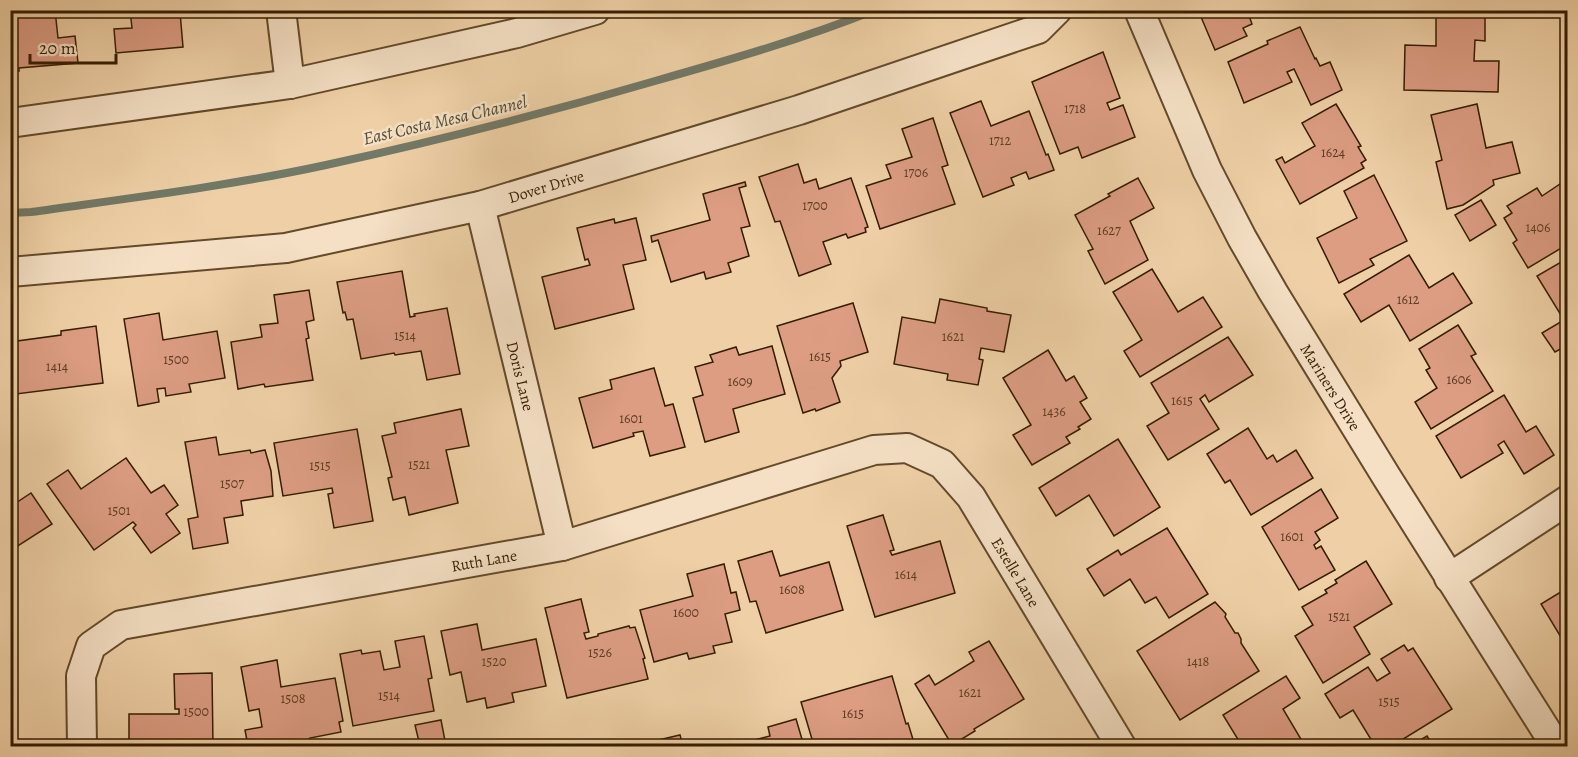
<svg xmlns="http://www.w3.org/2000/svg" width="1578" height="757" font-family="Alegreya,serif">
  <style>
    .lines { fill: none; stroke-linecap: round; stroke-linejoin: round }
    .stream { stroke: #727967; stroke-width: 8 }
    .building { fill: #dc9d83; stroke: #351d00; stroke-width: 1.5 }
    .minor-casing { stroke: #644a2a; stroke-width: 32 }
    .minor { stroke: #f5e0c5; stroke-width: 28 }
    .labels { text-anchor: middle; stroke-width: 5; stroke-linejoin: round; paint-order: stroke }
    .number-label { font-size: 14px; fill: #5f3d21 }
    .street-label { font-size: 16px; fill: #351d00; stroke: #f5e0c5 }
    .water-label { font-size: 18px; font-style: italic; fill: #534b34; stroke: #f5e0c5 }
  </style>
  <rect width="100%" height="100%" fill="#efd0a6"/>
  <filter id="stains"><feTurbulence type="fractalNoise" baseFrequency=".00333" numOctaves="4"/><feColorMatrix values="0 0 0 0 .2 0 0 0 0 .09 0 0 0 0 .02 0 0 0 .5 -.17"/></filter>
  <radialGradient id="worn" r=".72"><stop offset=".6" stop-color="#630" stop-opacity="0"/><stop offset="1" stop-color="#630" stop-opacity=".3"/></radialGradient>
  <g class="lines">
    <path class="stream" d="M10,213L31,212C130,198 229,186 326,165C437,141 546,113 655,81C729,60 803,39 875,10"/>
  </g>
  <g class="building">
    <path d="M10,10H55L58,38L75,36L78,63L19,68V71L10,72Z"/>
    <path d="M130,10H200L180,12L183,47L116,53L114,29L132,28Z"/>
    <path d="M1206,10H1247L1252,24L1243,28L1247,36L1215,50L1201,17L1208,14Z"/>
    <path d="M1436,11L1485,13V41L1475,40L1474,61H1499L1498,92L1404,90L1405,45L1436,46Z"/>
    <path d="M1300,27L1315,59L1316,58L1320,66L1330,62L1342,90L1311,105L1294,69L1287,72L1292,82L1244,103L1228,62L1268,44L1267,41Z"/>
    <path d="M1103,52L1120,98L1107,103L1110,110L1123,105L1135,137L1082,158L1078,147L1060,154L1032,82Z"/>
    <path d="M981,101L991,126L1029,111L1046,155L1048,154L1054,170L1029,179L1026,172L1011,178L1014,185L983,197L950,113Z"/>
    <path d="M1336,104L1361,146L1358,147L1366,160L1361,163L1364,168L1300,204L1276,160L1282,157L1285,163L1315,146L1302,123Z"/>
    <path d="M1477,104L1486,148L1512,142L1520,173L1493,180L1494,185L1463,205L1447,209L1436,162L1442,160L1431,115Z"/>
    <path d="M933,118L948,165L942,167L955,204L880,229L866,186L891,178L886,165L912,157L902,129Z"/>
    <path d="M798,164L804,183L816,179L819,189L851,178L868,227L865,228L866,232L848,238L846,234L823,242L831,264L799,276L780,221L775,222L759,177Z"/>
    <path d="M1374,175L1407,241L1370,259L1374,265L1339,283L1317,238L1357,218L1344,191Z"/>
    <path d="M1138,178L1154,208L1130,221L1148,260L1105,284L1088,251L1093,249L1075,215L1110,196L1108,194Z"/>
    <path d="M745,182L746,186L739,188L750,226L741,228L749,256L728,263L731,272L706,279L704,272L671,282L658,240L652,242L651,236L710,220L703,194Z"/>
    <path d="M1560,184L1568,196V222L1564,224L1568,230V244L1528,268L1513,243L1517,240L1504,218L1512,213L1507,206L1537,188L1542,196Z"/>
    <path d="M1481,200L1496,225L1470,241L1455,215Z"/>
    <path d="M636,218L646,260L623,265L634,309L555,329L542,277L590,265L588,259L585,260L577,228L614,219L615,223Z"/>
    <path d="M1409,255L1429,288L1453,273L1472,303L1410,341L1389,305L1361,322L1344,294Z"/>
    <path d="M1568,258V345L1555,352L1542,333L1564,320L1537,276Z"/>
    <path d="M1152,269L1178,312L1203,297L1222,327L1140,377L1124,351L1142,340L1113,292Z"/>
    <path d="M402,271L410,317L415,316L414,314L447,308L460,374L427,380L421,351L395,355L394,353L361,359L353,319L347,320L345,312L343,313L337,282Z"/>
    <path d="M309,290L314,320L306,322L309,338L306,339L313,380L265,387L264,384L238,389L231,342L262,337L260,325L278,323L274,295Z"/>
    <path d="M940,299L987,308V311L1011,315L1004,352L981,348L979,359L983,360L978,385L947,380L948,374L894,364L902,317L935,323Z"/>
    <path d="M853,303L868,352L840,361L841,366L832,378L840,402L816,411L815,409L803,413L777,326Z"/>
    <path d="M159,313L163,340L217,331L225,378L189,384L191,392L166,396L165,388L157,389L159,402L138,406L124,319Z"/>
    <path d="M1458,325L1476,354L1471,356L1493,391L1431,429L1415,402L1437,388L1426,370L1430,368L1419,349Z"/>
    <path d="M96,326L103,383L16,394L10,342L61,335V331Z"/>
    <path d="M1228,337L1253,375L1209,402L1205,395L1200,399L1219,429L1168,460L1147,426L1169,413L1151,383Z"/>
    <path d="M772,346L785,394L733,409L739,432L705,442L693,398L703,395L695,367L713,362L710,355L736,347L739,355Z"/>
    <path d="M1048,350L1066,381L1074,376L1087,398L1080,402L1091,419L1078,427L1080,429L1066,437L1070,443L1032,465L1013,435L1031,425L1003,378Z"/>
    <path d="M654,368L665,406L673,404L685,447L650,456L643,431L633,433L634,436L593,448L579,398L612,389L610,380Z"/>
    <path d="M1504,395L1526,432L1536,426L1554,455L1524,474L1504,441L1498,445L1503,453L1461,478L1436,436Z"/>
    <path d="M461,409L469,446L446,450L458,503L409,515L405,497L393,500L388,478L392,477L382,436L396,433L394,423Z"/>
    <path d="M1248,428L1267,459L1273,455L1277,462L1296,450L1313,478L1251,515L1230,480L1225,483L1207,454Z"/>
    <path d="M357,429L373,521L334,528L328,494L333,493L332,488L283,496L274,443Z"/>
    <path d="M216,437L219,455L250,450L251,453L265,450L271,471L273,496L241,501L243,515L224,518L228,543L193,549L188,519L198,517L185,442Z"/>
    <path d="M1118,439L1160,507L1114,536L1089,495L1056,516L1039,488Z"/>
    <path d="M126,458L151,493L164,485L178,505L166,514L180,533L151,553L133,528L136,525L133,522L94,550L47,484L68,470L81,489Z"/>
    <path d="M1321,489L1338,518L1315,532L1320,540L1314,545L1316,549L1321,546L1335,570L1299,590L1262,527Z"/>
    <path d="M31,493L52,524L10,551V507Z"/>
    <path d="M883,515L894,550L890,551L892,555L940,541L955,593L875,617L847,526Z"/>
    <path d="M1167,528L1208,594L1169,618L1156,597L1145,603L1130,579L1104,596L1087,569L1118,550L1121,555Z"/>
    <path d="M772,551L780,576L829,562L843,610L766,633L756,601L750,602L738,561Z"/>
    <path d="M1366,561L1392,604L1354,627L1370,654L1323,683L1295,636L1313,625L1302,607L1327,593L1325,590L1337,583L1335,580Z"/>
    <path d="M724,564L731,593L736,592L740,610L725,614L732,642L713,646L715,653L689,659L687,653L654,662L640,610L693,596L687,574Z"/>
    <path d="M1564,590L1568,594V636L1562,639L1541,604Z"/>
    <path d="M581,599L589,632L584,633L586,639L598,636V634L629,626L630,628L635,627L645,658L643,659L648,679L567,698L545,608Z"/>
    <path d="M1215,602L1226,614L1225,617L1235,633H1238L1241,639V643L1259,671L1180,720L1137,651Z"/>
    <path d="M477,624L482,650L536,639L546,686L512,693L514,702L487,708L485,698L467,702L461,672L450,675L441,631Z"/>
    <path d="M424,636L432,678L428,679L434,711L353,726L340,654L361,650L362,654L380,651L384,670L400,667L395,641Z"/>
    <path d="M989,641L1024,699L974,729L975,731L952,745L915,684L929,675L935,685L974,661L969,652Z"/>
    <path d="M1404,645L1408,651L1413,648L1452,709L1392,746H1375L1353,710L1340,718L1325,694L1368,667L1377,681L1390,673L1381,659Z"/>
    <path d="M277,660L281,687L335,678L343,721L339,722L341,732L310,738V739L285,744L281,746H248L245,730L262,727L259,709L249,711L241,667Z"/>
    <path d="M10,671H14L15,709L10,710Z"/>
    <path d="M212,673L213,746H129V714H179V709H175L174,674Z"/>
    <path d="M892,676L906,724L908,723L915,746H879L878,742L860,746H814L801,702Z"/>
    <path d="M1286,676L1300,698L1283,709L1305,746H1242L1223,715Z"/>
    <path d="M796,719L804,746H731L770,736L768,727Z"/>
    <path d="M441,720L446,746H420L415,725Z"/>
    <path d="M680,735L683,746H633Z"/>
    <path d="M1427,736L1433,746H1410Z"/>
  </g>
  <g class="lines">
    <g class="minor-casing">
      <g id="minor">
        <path d="M281,10L290,84"/>
        <path d="M1139,10L1207,170L1242,238L1273,292L1386,476L1556,746"/>
        <path d="M10,123L290,84L517,33L595,10"/>
        <path d="M480,206L562,546"/>
        <path d="M10,272L286,248L480,206L799,110L1038,29L1057,10"/>
        <path d="M1449,578L1568,500"/>
        <path d="M82,746L81,676L91,646L121,625L562,546L874,450L907,448L942,464L971,497L1121,746"/>
      </g>
    </g>
    <use href="#minor" class="minor"/>
  </g>
  <g class="labels">
    <g class="number-label">
      <text x="1075" y="113">1718</text>
      <text x="1000" y="145">1712</text>
      <text x="1333" y="157">1624</text>
      <text x="916" y="177">1706</text>
      <text x="815" y="210">1700</text>
      <text x="1538" y="232">1406</text>
      <text x="1109" y="235">1627</text>
      <text x="1408" y="304">1612</text>
      <text x="405" y="340">1514</text>
      <text x="953" y="341">1621</text>
      <text x="820" y="361">1615</text>
      <text x="176" y="364">1500</text>
      <text x="57" y="371">1414</text>
      <text x="1459" y="384">1606</text>
      <text x="740" y="386">1609</text>
      <text x="1182" y="405">1615</text>
      <text x="1054" y="416">1436</text>
      <text x="631" y="423">1601</text>
      <text x="419" y="469">1521</text>
      <text x="320" y="470">1515</text>
      <text x="232" y="488">1507</text>
      <text x="119" y="515">1501</text>
      <text x="1292" y="541">1601</text>
      <text x="906" y="579">1614</text>
      <text x="792" y="594">1608</text>
      <text x="686" y="617">1600</text>
      <text x="1339" y="621">1521</text>
      <text x="600" y="657">1526</text>
      <text x="494" y="666">1520</text>
      <text x="1198" y="666">1418</text>
      <text x="970" y="697">1621</text>
      <text x="389" y="700">1514</text>
      <text x="293" y="703">1508</text>
      <text x="1389" y="706">1515</text>
      <text x="196" y="716">1500</text>
      <text x="853" y="718">1615</text>
    </g>
    <g class="street-label">
      <text transform="translate(546 186) rotate(-17)" y="6">Dover Drive</text>
      <text transform="translate(521 376) rotate(76)" y="6">Doris Lane</text>
      <text transform="translate(1331 387) rotate(58)" y="6">Mariners Drive</text>
      <text transform="translate(484 560) rotate(-10)" y="6">Ruth Lane</text>
      <text transform="translate(1016 572) rotate(59)" y="6">Estelle Lane</text>
    </g>
    <g class="water-label">
      <text transform="translate(445 120) rotate(-13)" y="6">East Costa Mesa Channel</text>
    </g>
  </g>
  <rect width="1578" height="757" fill="none" stroke="#efd0a6" stroke-width="36"/>
  <rect x="12" y="12" width="1554" height="733" fill="none" stroke="#351d00" stroke-width="3"/>
  <rect x="18" y="18" width="1542" height="721" fill="none" stroke="#351d00" stroke-width="1.5"/>
  <path d="M30 54v9h86v-9" fill="none" stroke="#351d00" stroke-width="3"/>
  <text x="39" y="54" font-size="18" fill="#351d00" stroke="#f5e0c5" stroke-width="4.5" paint-order="stroke">20 m</text>
  <rect width="100%" height="100%" filter="url(#stains)"/>
  <rect width="100%" height="100%" fill="url(#worn)"/>
</svg>
